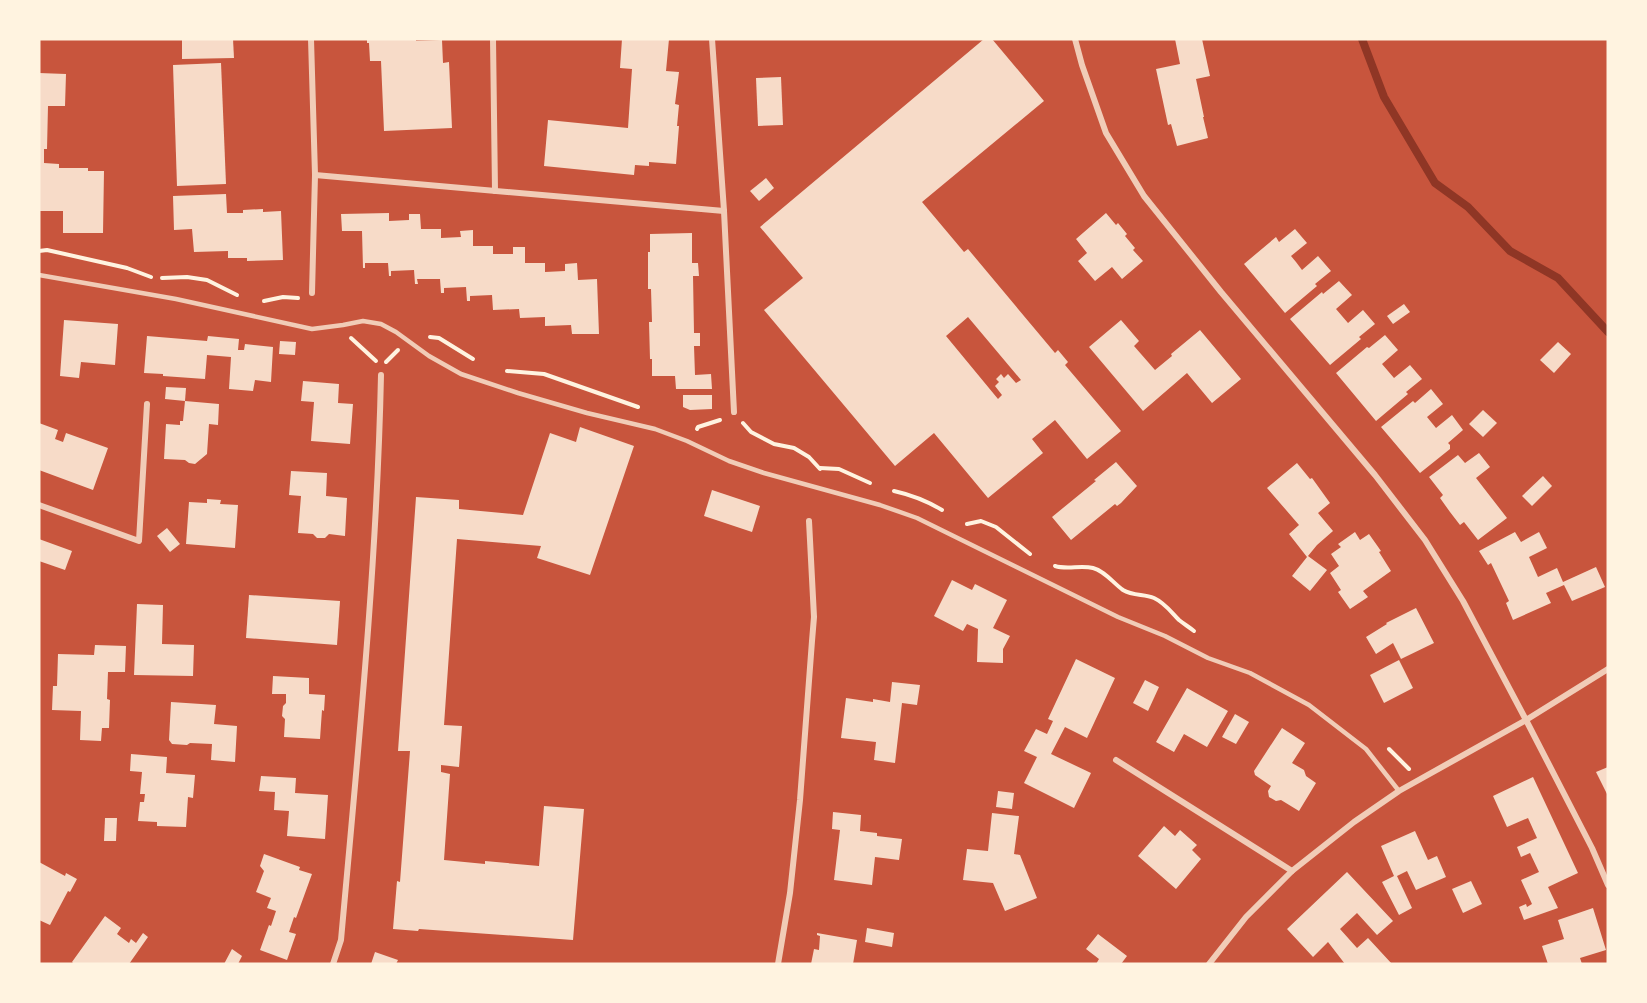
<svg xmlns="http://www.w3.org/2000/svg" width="1647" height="1003" font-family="Poppins,sans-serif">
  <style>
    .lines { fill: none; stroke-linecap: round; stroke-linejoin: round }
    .stream { stroke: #8f3625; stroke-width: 8 }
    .building { fill: #f7dbc8; fill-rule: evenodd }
    .path { stroke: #fff3e0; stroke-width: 4 }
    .service { stroke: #f1ccb7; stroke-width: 4.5 }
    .minor { stroke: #f1ccb7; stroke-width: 6 }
  </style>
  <rect width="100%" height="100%" fill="#c8553d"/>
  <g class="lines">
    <path class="stream" d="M1362,39L1384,97L1435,183L1468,207L1510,251L1558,278L1608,332"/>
  </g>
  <g class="building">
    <path d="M182,39H233L234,58L182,59Z"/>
    <path d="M367,39H416V41L442,40L443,63L449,62L452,128L384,131L381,61H370L369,43H367Z"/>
    <path d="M622,39H669L666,71L679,72L675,104L679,105L677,126H679L676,164L649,162V166L635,165L634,175L544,166L548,120L628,128L632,69L620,68Z"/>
    <path d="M984,39H992L1044,101L922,202L964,252L968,249L1055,353L1058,350L1068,362L1065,365L1121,431L1087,459L1055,420L1032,439L1043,453L988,498L934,433L895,466L764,310L803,278L760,227ZM968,317L1021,380L1016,383L1008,374L1004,378L1001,374L996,379L999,382L995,386L1002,395L998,399L946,336Z"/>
    <path d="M1175,39H1202L1210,76L1196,79L1204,117H1203L1208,138L1177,146L1171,124L1168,125L1156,69L1180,64Z"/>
    <path d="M221,63L226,184L177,186L173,65Z"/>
    <path d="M39,73L66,74L65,106H48L47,149H44V163L59,164V168H88V171H104L103,233H63V211H39Z"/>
    <path d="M781,77L783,125L758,126L756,78Z"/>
    <path d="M766,178L774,188L759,201L750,191Z"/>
    <path d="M226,194L227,213H243V210L263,209V212L281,211L283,260L247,261V258H228V251L194,252L192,229L174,230L173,196Z"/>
    <path d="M389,213V221L409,220V214H420L421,229H441V238L461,237L460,231L473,230V246H493V254H513V247H525V263H545V272L565,271V264L577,263L578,280L597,279L599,334H572L571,325L545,326V317L520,318L519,309L493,310L492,295L470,296V301H467L466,287L444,288V293H441L440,279H417L418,284H415L414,270L391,271V276H389L388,263H365V268H363L362,231H342L341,214Z"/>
    <path d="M1106,213L1116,225L1118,223L1127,234L1125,236L1135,248L1133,250L1143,261L1122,279L1112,267L1095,281L1078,261L1087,253L1076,239Z"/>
    <path d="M1295,229L1307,243L1291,256L1296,262L1302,270L1318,256L1331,271L1315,284L1317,286L1285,313L1244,264L1276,237L1279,242Z"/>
    <path d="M692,233V263H698L699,276H693L694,333H700V346H694L695,375L711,374L712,389H676L675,376H652V359H650L649,322H652L651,289H648V252H650V234Z"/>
    <path d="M1339,281L1352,295L1336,309L1348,323L1363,310L1375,324L1359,337L1361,339L1330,365L1290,319L1322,292L1323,294Z"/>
    <path d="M1404,304L1410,312L1393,324L1387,316Z"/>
    <path d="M64,320L118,324L115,365L81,362L79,378L60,376Z"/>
    <path d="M1121,320L1139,341L1134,346L1155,370L1172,356L1171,354L1200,330L1241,379L1212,403L1187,373L1143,411L1089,347Z"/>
    <path d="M1385,335L1398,350L1382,364L1394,378L1410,365L1422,379L1406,392L1408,394L1376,421L1336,373L1367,347L1369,348Z"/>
    <path d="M147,336L207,341L208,336L239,339L238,350H244L245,344L273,347L271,382L255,380L253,391L229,389L231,357L207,355L205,379L163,376V374L144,373Z"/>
    <path d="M280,341L296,342L295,355L279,354Z"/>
    <path d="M1558,342L1571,354L1554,373L1540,360Z"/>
    <path d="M303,381L339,384L338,403L353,404L350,444L311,441L314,402L301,401Z"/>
    <path d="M166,387L186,388L185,401L165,399Z"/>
    <path d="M1431,389L1443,404L1427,417L1436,428L1452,415L1463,430L1448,443L1450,445V449L1420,473L1381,427L1413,401L1415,403Z"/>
    <path d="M683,395H712V409L690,410L683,407Z"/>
    <path d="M185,401L219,404L218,425L209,424L207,454L195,464L189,463L185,460L164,459L166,424L180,425V421H183Z"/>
    <path d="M1483,410L1497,423L1483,437L1469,424Z"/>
    <path d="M39,423L58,430L55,439L63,442L66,433L108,448L93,490L39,470Z"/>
    <path d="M580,427L634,446L590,575L537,558L541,546L457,539L444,725L462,726L459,767L441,765V772L450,774L444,860L485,864V861L539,866L544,806L584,809L573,940L419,929L418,931L393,929L397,881L400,882L410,751H398L416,497L459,500V509L523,515L550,433L576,442Z"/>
    <path d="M1479,453L1490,467L1476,478L1507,518L1478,540L1464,522L1460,525L1450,512L1440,498L1443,495L1429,477L1458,455L1465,463Z"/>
    <path d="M1116,462L1137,486L1121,503L1117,506L1115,504L1071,540L1052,517L1096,481L1094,480Z"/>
    <path d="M1297,463L1310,479L1312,478L1330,503L1318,513L1333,531L1317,545L1308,556L1327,570L1310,591L1292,576L1307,557L1289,534L1299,525L1267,488Z"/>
    <path d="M291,471L327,473L326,496L347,498L345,536L329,534L325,538H317L313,534L298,533L301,496L289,495Z"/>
    <path d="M1543,476L1552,486L1532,506L1522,496Z"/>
    <path d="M712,490L760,506L752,532L704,516Z"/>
    <path d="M207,499L221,500L220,504L238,505L235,548L186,544L189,502L207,503Z"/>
    <path d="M167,528L180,544L170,552L157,536Z"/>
    <path d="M1355,532L1360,540L1369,534L1381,551L1379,552L1391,571L1363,591L1368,597L1350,609L1338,592L1341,590L1330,573L1339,566L1331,554L1341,547L1338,544Z"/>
    <path d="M1515,532L1521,542L1539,532L1547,548L1529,557L1538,577L1557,568L1563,582L1596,567L1605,587L1572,601L1564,585L1546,593L1551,603L1513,620L1506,603L1509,601L1491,563L1488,565L1479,551Z"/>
    <path d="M39,539L72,551L65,570L39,561Z"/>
    <path d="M952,580L972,590L975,584L1007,600L993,628L1010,636L1003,649V663L977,662L978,629L967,624L963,631L934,616Z"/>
    <path d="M249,595L340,601L337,645L246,638Z"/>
    <path d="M137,604L163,605L162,644L194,645L193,676L134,675Z"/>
    <path d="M1416,608L1434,643L1401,659L1393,643L1376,654L1366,637L1387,624L1386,623Z"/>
    <path d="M95,645L126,646L125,672H108L107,699L110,700L109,728H102L101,741L80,740L81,711L52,710L53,686H57L58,654L94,655Z"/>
    <path d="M1076,659L1115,678L1087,738L1065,727L1051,754L1091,773L1074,808L1024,783L1037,757L1024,751L1036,729L1047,734L1053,721L1048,719Z"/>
    <path d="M1399,660L1413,688L1384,703L1370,675Z"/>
    <path d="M273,676L309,678V694L325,695L324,711L322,710L320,739L284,737L285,719L282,716L283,706L286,703V694H272Z"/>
    <path d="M1145,680L1159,687L1148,711L1133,703Z"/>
    <path d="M892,682L920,685L917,705L902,703L895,763L874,760L876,742L841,738L846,698L873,702V699L890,702Z"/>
    <path d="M1187,688L1228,711L1207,747L1184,734L1174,752L1156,742Z"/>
    <path d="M171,702L216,705L214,724L237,726L235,762L211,760L212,744L190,743L187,745L172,744L169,740Z"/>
    <path d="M1235,714L1249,722L1236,744L1222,737Z"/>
    <path d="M1282,728L1305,743L1292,763L1304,770L1306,776L1316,783L1299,811L1281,800L1276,801L1269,797L1268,791L1271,786L1255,775L1254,771Z"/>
    <path d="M131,754L167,757L166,773L195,775L193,798L188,797L186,827L157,826V822L138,821L140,802H144L145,794H140L142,772L130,771Z"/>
    <path d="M1608,767V796L1596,772Z"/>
    <path d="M261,776L296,778L295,793L328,795L325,839L287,836L289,811L274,810L275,792L259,791Z"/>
    <path d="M1533,777L1578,873L1548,887L1558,908L1524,920L1519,907L1526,904L1527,907L1532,904L1521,880L1539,872L1530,853L1521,857L1517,847L1537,838L1528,818L1507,827L1493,796Z"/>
    <path d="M998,791L1014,793L1012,809L996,807Z"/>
    <path d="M833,812L861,815L860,831L877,833V836L902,839L899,860L875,857L872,885L834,880L840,830L832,829Z"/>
    <path d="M992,813L1019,816L1014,854L1020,855L1037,898L1005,911L993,883L963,880L967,849L988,851Z"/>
    <path d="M105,818H117L116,841H104Z"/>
    <path d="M1164,826L1175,836L1180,830L1197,845L1192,850L1201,859L1176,889L1138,856Z"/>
    <path d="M1415,831L1428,860L1437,856L1446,877L1416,890L1407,871L1397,876L1412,908L1399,915L1382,882L1394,876L1381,846Z"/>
    <path d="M264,854L300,867L299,870L312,874L296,918L294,917L289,932L296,934L287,960L260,950L269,925L271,926L276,911L267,908L271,898L256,892L264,871L260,866Z"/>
    <path d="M39,862L65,876L66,873L77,879L70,892L68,891L50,925L39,920Z"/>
    <path d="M1347,872L1393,921L1377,935L1357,913L1340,929L1357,948L1368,938L1392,964H1345L1328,942L1313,957L1287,929Z"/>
    <path d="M1471,881L1482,904L1463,913L1452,889Z"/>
    <path d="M1593,908L1606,950L1580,958L1582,964H1548L1542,946L1564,939L1558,920Z"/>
    <path d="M105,916L121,928L117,934L129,943L131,939L136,943L143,933L148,937L129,964H74L72,962Z"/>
    <path d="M867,928L894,933L892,947L865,942Z"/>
    <path d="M817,933L857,940L853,964H811L814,949L819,950L820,936L817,935Z"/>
    <path d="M1098,934L1127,956L1121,964H1096L1099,959L1086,949Z"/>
    <path d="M232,949L242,956L238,964H224Z"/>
    <path d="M375,952L398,960L396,964H371Z"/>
  </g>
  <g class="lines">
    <g class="path">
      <path d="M39,251L47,250L127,268L151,277"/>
      <path d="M162,278L187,277L207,280L237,295"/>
      <path d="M264,301L283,297L298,298"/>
      <path d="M430,337L439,338L473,359"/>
      <path d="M351,338L376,361"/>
      <path d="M386,362L398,350"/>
      <path d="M507,371L544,374L638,407"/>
      <path d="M743,423L751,432L774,444L794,448L809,457L820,469"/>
      <path d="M697,429L698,427L720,420"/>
      <path d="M820,468L839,469L870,483"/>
      <path d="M894,491C912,495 927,501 942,510"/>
      <path d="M967,524L981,521L996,527L1030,554"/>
      <path d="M1055,566C1067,570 1080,565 1093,568C1105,571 1113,583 1123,590C1133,596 1144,594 1154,598C1165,603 1171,612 1179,620C1184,624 1189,627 1194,631"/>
      <path d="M1389,749L1409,769"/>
    </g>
    <path class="service" d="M39,275L176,299L312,329L343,325L363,321L381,324L396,332L429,356L461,374L518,393L587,413L655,429L687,441L729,461L764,473L880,505L917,518L1118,617L1165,636L1208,658L1250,673L1309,705L1366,749L1399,791"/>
    <g class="minor">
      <path d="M311,39L315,175L312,293"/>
      <path d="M493,39L495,191"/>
      <path d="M712,39L724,211L734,412"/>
      <path d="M1075,39L1082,65L1106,133L1144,196L1221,292L1375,475L1425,540L1463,601L1526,720L1592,848L1608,885"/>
      <path d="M315,175L724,211"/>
      <path d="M39,505L139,541L147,404"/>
      <path d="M1116,760L1292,871"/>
      <path d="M333,964L341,940C358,752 377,564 381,375"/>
      <path d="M778,964L790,893L800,800L812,641L814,617L809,521"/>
      <path d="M1209,964L1246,917L1292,871L1354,822L1399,791L1526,720L1608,669"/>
    </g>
  </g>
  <rect width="1647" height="1003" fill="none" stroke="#fff3e0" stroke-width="81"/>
</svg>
